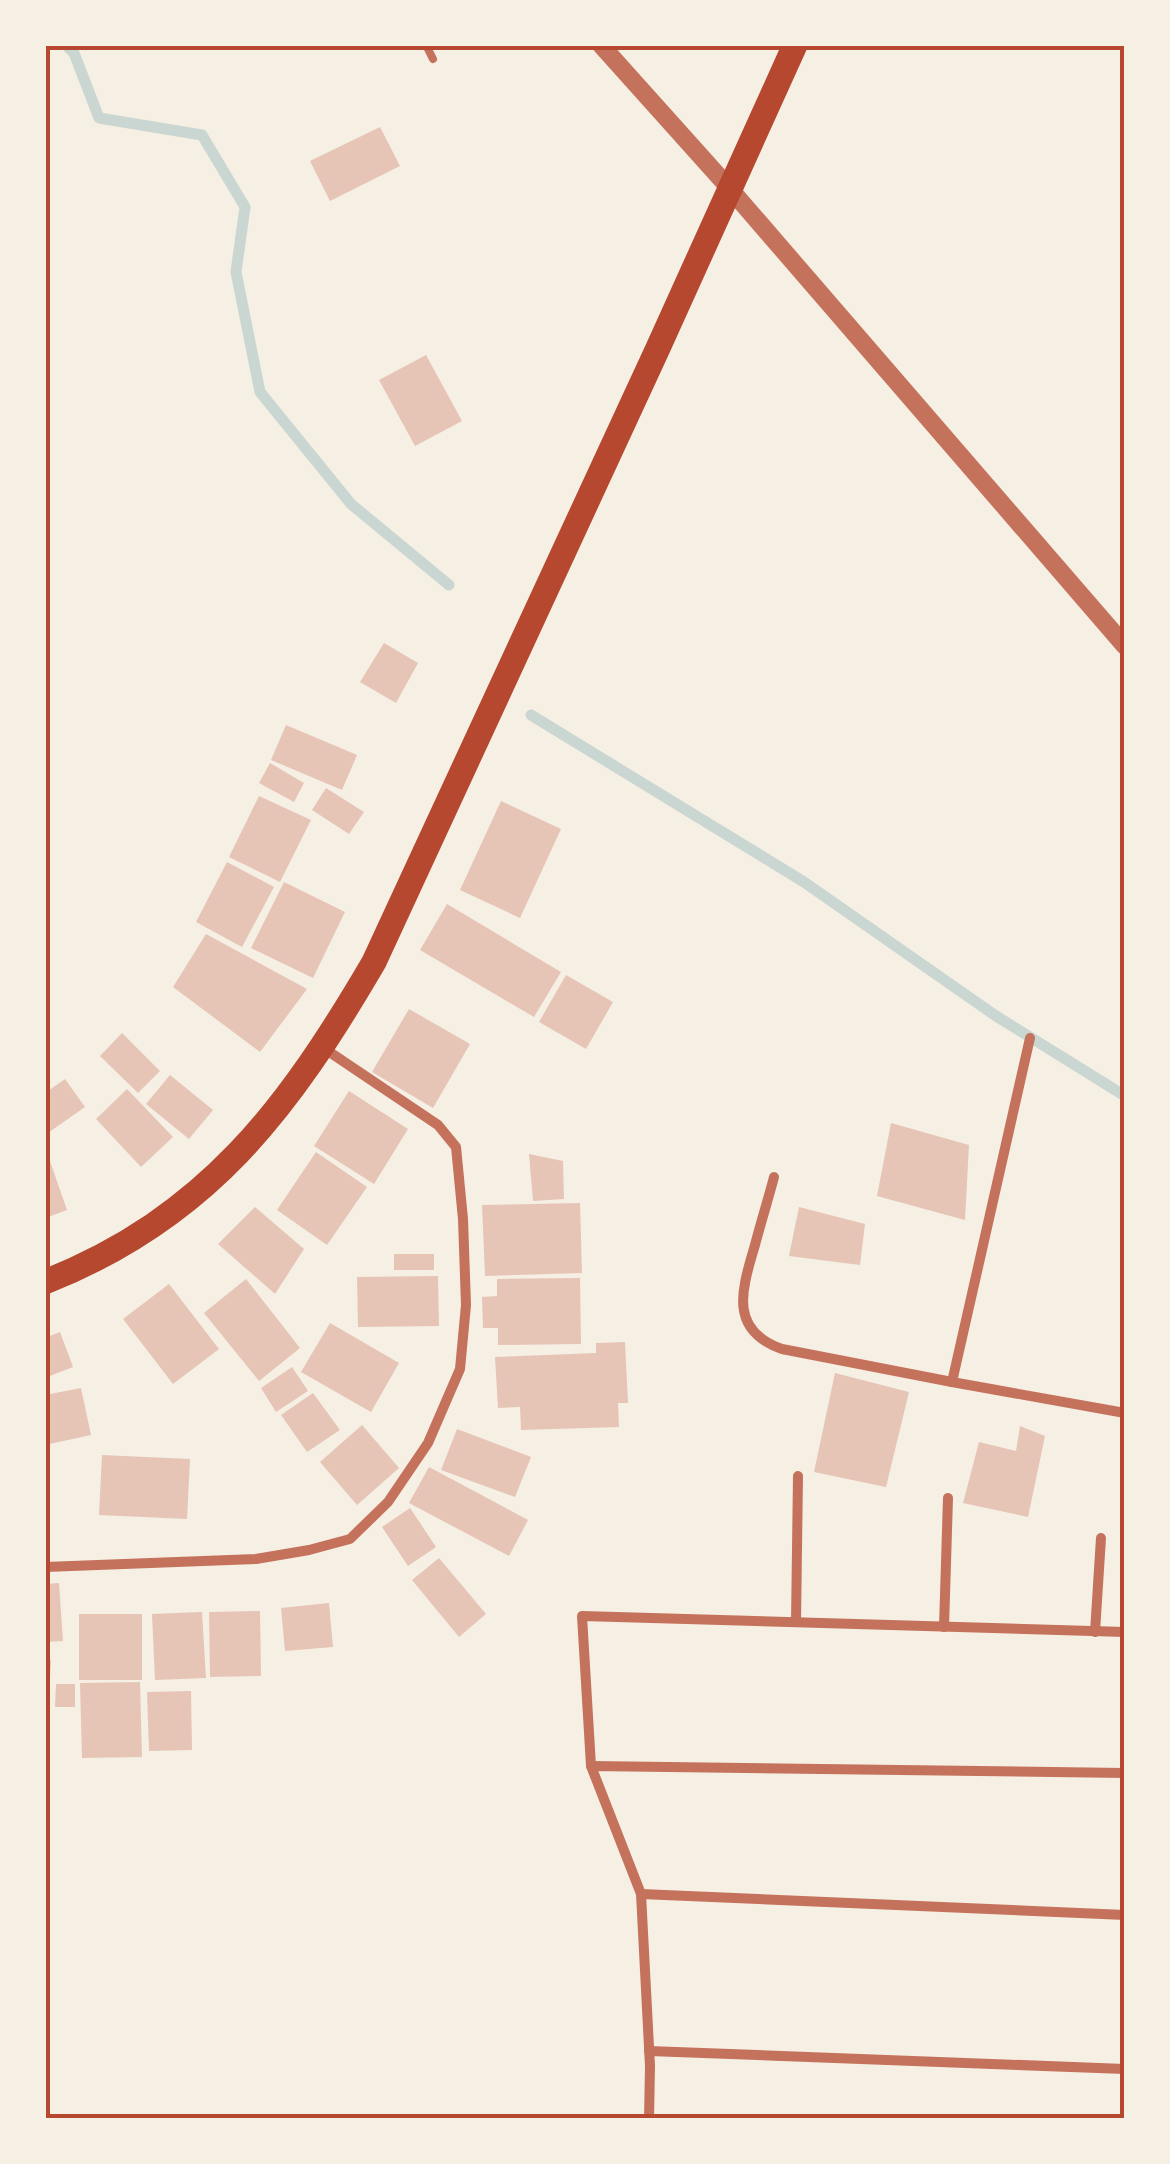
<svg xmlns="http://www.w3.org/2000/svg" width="1170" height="2164" font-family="'Public Sans',sans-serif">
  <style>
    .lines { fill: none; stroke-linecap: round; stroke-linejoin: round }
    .stream { stroke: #c9d6d2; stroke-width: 11 }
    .building { fill: #e6c5b7 }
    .service { stroke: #c5725c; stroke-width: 8 }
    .minor { stroke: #c5725c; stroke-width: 10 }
    .tertiary { stroke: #c5725c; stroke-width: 18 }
    .primary { stroke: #b5482f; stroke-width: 25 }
    .neatline { fill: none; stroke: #b5482f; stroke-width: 4 }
  </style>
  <rect width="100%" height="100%" fill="#f6efe4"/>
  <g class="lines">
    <g class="stream">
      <path d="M66,45L74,53L99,118L202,135L245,207L236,272L260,392L351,504L449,585"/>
      <path d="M531,715L804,882L996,1016L1125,1096"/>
    </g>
  </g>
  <g class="building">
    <path d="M380,127L400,166L330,201L310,161Z"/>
    <path d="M426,355L462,421L415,446L379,380Z"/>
    <path d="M384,643L418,663L396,703L360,682Z"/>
    <path d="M286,725L357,755L342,790L271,760Z"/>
    <path d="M270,763L304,783L294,802L259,783Z"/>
    <path d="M326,788L364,812L349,834L312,810Z"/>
    <path d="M259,796L311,820L280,882L229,857Z"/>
    <path d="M501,801L561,829L520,918L460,890Z"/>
    <path d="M227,862L274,887L242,947L196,922Z"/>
    <path d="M284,882L345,912L313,978L251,948Z"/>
    <path d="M447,904L561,972L534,1017L420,950Z"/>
    <path d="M206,934L307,989L260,1052L173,987Z"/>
    <path d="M566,975L613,1002L586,1049L539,1022Z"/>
    <path d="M409,1009L470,1044L433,1108L372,1072Z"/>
    <path d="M122,1033L160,1071L138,1093L100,1056Z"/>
    <path d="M170,1075L213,1110L189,1139L146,1104Z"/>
    <path d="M65,1079L85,1107L45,1135V1093Z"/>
    <path d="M127,1089L173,1137L141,1167L96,1119Z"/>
    <path d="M349,1091L408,1129L374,1184L314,1146Z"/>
    <path d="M891,1123L969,1145L965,1220L877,1196Z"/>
    <path d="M45,1147L67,1210L45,1218Z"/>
    <path d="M316,1152L367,1187L327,1245L277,1210Z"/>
    <path d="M529,1154L563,1161L564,1199L533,1201Z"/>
    <path d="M580,1203L582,1273L485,1276L482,1205Z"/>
    <path d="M255,1207L304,1249L275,1294L218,1244Z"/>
    <path d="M799,1207L865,1224L860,1265L789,1256Z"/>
    <rect x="394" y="1254" width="40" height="16"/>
    <path d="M438,1276L439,1326L358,1327L357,1277Z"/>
    <path d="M580,1278L581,1344L498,1345V1328H483L482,1297L497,1296V1279Z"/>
    <path d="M246,1279L300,1348L259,1381L204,1313Z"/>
    <path d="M169,1284L219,1349L173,1384L123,1319Z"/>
    <path d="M330,1323L399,1363L371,1412L301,1372Z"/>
    <path d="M60,1332L73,1367L45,1378V1338Z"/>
    <path d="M625,1342L628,1403H618L619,1427L521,1430L520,1407L498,1408L495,1357L596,1353V1343Z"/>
    <path d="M292,1367L308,1391L276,1412L261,1388Z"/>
    <path d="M835,1373L909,1392L886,1487L814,1472Z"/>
    <path d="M81,1388L91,1435L45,1445V1395Z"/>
    <path d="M313,1393L340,1430L307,1452L281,1415Z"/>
    <path d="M362,1425L399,1468L357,1505L320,1462Z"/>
    <path d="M1020,1426L1045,1436L1028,1517L963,1503L979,1442L1016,1451Z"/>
    <path d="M457,1429L531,1457L515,1497L441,1470Z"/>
    <path d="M102,1455L190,1459L187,1519L99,1515Z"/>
    <path d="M429,1467L528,1520L509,1556L409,1503Z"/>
    <path d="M410,1508L436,1547L408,1566L382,1527Z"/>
    <path d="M439,1558L486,1614L459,1637L412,1580Z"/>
    <path d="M59,1583L63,1641L45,1642V1584Z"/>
    <path d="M329,1603L333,1647L285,1651L281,1608Z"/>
    <path d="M260,1611L261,1676L210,1677L209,1612Z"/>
    <path d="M202,1612L206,1678L155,1680L152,1614Z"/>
    <rect x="79" y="1614" width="63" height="66"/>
    <path d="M45,1659L51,1660L49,1696H45Z"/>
    <path d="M140,1682L142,1757L82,1758L80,1683Z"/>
    <path d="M56,1684H75V1707H55Z"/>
    <path d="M191,1691L192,1750L149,1751L147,1692Z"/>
  </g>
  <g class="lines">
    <path class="service" d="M426,45L433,59"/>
    <g class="minor">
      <path d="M1030,1038L952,1382L1125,1413"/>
      <path d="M774,1177C768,1200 761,1222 755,1245C742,1289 728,1330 782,1349L952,1382"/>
      <path d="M45,1567L256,1559L309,1550L350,1539L388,1502L428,1443L460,1369L466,1305L463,1219L456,1147L438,1125L322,1047"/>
      <path d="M796,1622L798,1476"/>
      <path d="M944,1627L948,1498"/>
      <path d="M1095,1632L1101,1538"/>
      <path d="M591,1766L582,1616L1125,1632"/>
      <path d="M641,1894L1125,1915"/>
      <path d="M649,2051L1125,2069"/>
      <path d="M649,2119L650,2066L641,1894L591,1766L1125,1773"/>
    </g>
    <path class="tertiary" d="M601,45L731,190L1125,646"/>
    <path class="primary" d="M45,1282C208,1217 288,1109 374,962L658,348L795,45"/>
  </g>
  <rect width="1170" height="2164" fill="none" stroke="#f6efe4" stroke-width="95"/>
  <rect x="48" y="48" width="1074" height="2068" class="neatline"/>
</svg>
